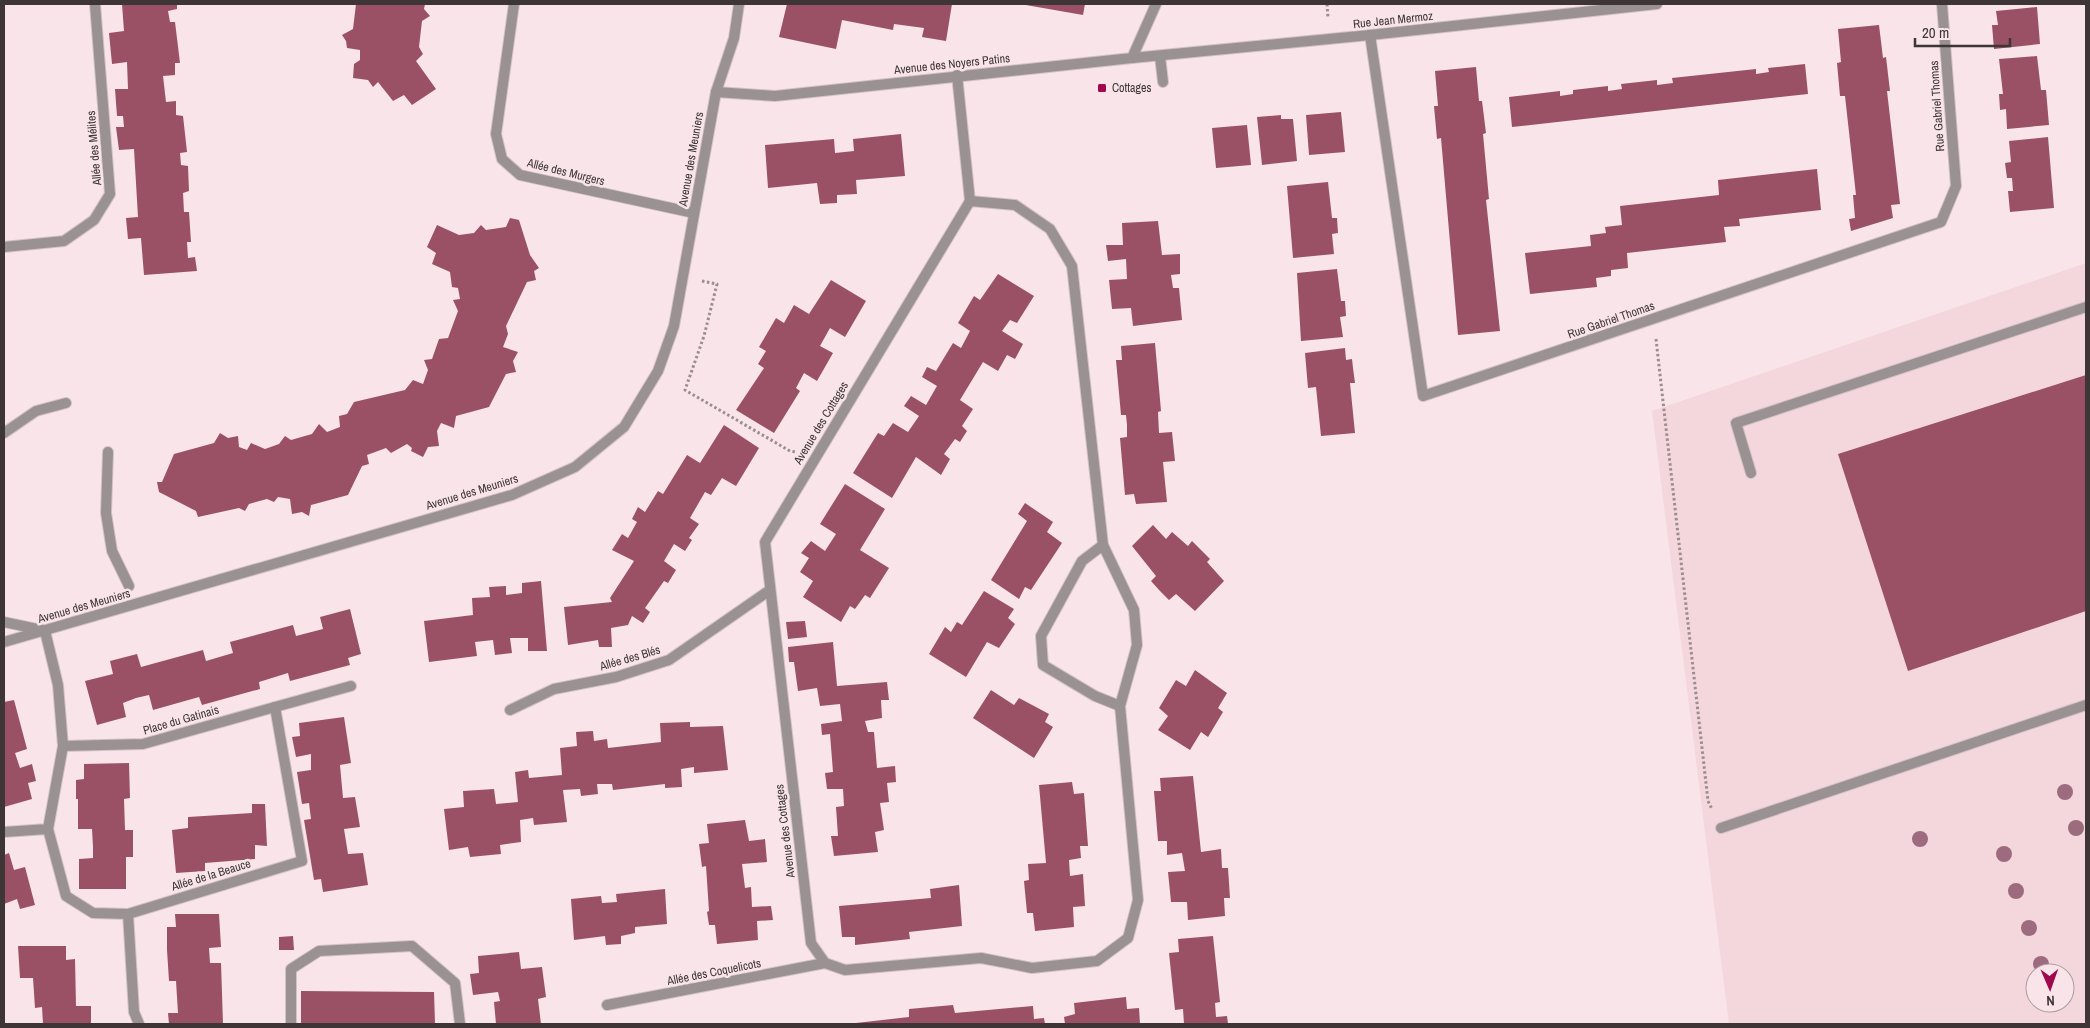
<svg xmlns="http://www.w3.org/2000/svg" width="2090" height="1028" font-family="'Archivo Narrow',sans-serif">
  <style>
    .built { fill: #f3d7dd; fill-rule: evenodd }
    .building { fill: #9a5165 }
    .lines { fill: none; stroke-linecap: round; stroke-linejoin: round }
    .lane-casing { stroke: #d3c2c5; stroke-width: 12 }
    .street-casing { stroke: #d3c2c5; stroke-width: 12 }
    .path { stroke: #9b8d90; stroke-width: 3; stroke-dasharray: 2.5 2.5; stroke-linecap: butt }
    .lane { stroke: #999192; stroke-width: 10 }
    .street { stroke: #999192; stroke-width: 10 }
    .tree { fill: #9c6b7d }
    .poi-dot { fill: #a0084d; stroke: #f9e5e9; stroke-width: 2 }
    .labels { text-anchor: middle; stroke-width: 5; stroke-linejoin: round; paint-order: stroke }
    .street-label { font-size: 12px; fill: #3d3536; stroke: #f9e5e9 }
    .poi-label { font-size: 12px; fill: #3d3536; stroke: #f9e5e9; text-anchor: start }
  </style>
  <rect width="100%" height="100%" fill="#f9e5e9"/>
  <path class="built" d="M2086,263V1024H1729L1652,411ZM2035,973H2065V1003H2035Z"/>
  <g class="building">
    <path d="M122,4H177V9L168,11L170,22H175L180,63H175V75L163,76L166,102L176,101V115L183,116L187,152L180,153L181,165L188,166L189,191L183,193L184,212H189L191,242H187L188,258L195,257L197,271L144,275L141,238L128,239L126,218L138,217L134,149L119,150L116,127H124L123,116H117L115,89H128L127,62L112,64L109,33L124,31Z"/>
    <path d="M356,4H425L424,9L430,16L422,21L419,47L423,54L416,61L436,89L412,105L404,95L393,101L378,82L373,87L368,80L353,78L354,64L360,60V50L347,48L346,41L342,35L353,29Z"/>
    <path d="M787,4H952L946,41L922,37L924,28L894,24L893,30L842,20L836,49L779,37Z"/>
    <path d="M1020,4H1085L1083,15Z"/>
    <path d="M2037,7L2040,44L1994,49L1992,25H1998L1996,11Z"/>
    <path d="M1879,25L1883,58L1886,57L1890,91H1887L1900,204L1891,205L1893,218L1851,231L1849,219L1855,218L1853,195H1856L1845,96H1840L1837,63L1841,62L1838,29Z"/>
    <path d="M2037,56L2041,90H2046L2049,125L2007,129L2006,109L2000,110L1999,94H2003L1999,59Z"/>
    <path d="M1805,64L1808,94L1512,127L1509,97L1560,91V96L1573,94V90L1608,86V91L1622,89L1621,84L1657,80V85L1673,83L1672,78L1756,69V74L1769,72L1768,68Z"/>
    <path d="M1476,67L1479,101H1482L1486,133L1483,134L1489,199L1486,200L1500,331L1458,335L1441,138L1437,139L1434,106H1438L1435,71Z"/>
    <path d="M1341,112L1345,152L1309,155L1306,115Z"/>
    <path d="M1281,115V119H1293L1297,161L1262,165L1257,117Z"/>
    <path d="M1247,125L1251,165L1216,168L1212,128Z"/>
    <path d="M901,134L905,176L856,180L857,194L837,195V203L820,204L817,183L768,188L765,145L834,139L835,153L854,151L853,139Z"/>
    <path d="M2048,137L2054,208L2010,212L2008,191H2013L2012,178H2007L2005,163L2011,162L2009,141Z"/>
    <path d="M1817,169L1821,210L1739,219L1740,226L1724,227L1726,242L1627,253L1628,268L1611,270V276L1596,278L1597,287L1530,294L1525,253L1591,246L1590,235L1606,233L1605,227L1622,225L1620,206L1719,195L1718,180Z"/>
    <path d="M1328,182L1332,218H1337L1338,233L1332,234L1334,254L1293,258L1287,186Z"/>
    <path d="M510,218L519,220L530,255L539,268L534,271L536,280L527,282L506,326L508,334L503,347L518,352L513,361L516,372L506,374L489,407L456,416L454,428L441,423L437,431L439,446L428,447L423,457L411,451L412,448L407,444L391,453L386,448L367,455L369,464L362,466L348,495L311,505L309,516L302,512L292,514L290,499L278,497L274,502L267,499L249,504L245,511L239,508L198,517L196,511L159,492L157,482H162L174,454L214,443L220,433L228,438L238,436L239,447L247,450L251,443L265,449L279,444L285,436L291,440L312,434L319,424L327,432L340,427L339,416L347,414L354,402L405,390L413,380L423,384L428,370L424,360L432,359L439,339L448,338L458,311L453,300L460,299L458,288L452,287L450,272L432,264L436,253L427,247L437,225L459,235L474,233L481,225L486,230L506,227Z"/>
    <path d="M1158,221L1162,255L1180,254V274L1171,275L1173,288H1179L1182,320L1133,326L1131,308L1112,309L1109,280L1127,279L1126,259L1108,261L1106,245H1123L1122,223Z"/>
    <path d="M1337,269L1341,301H1345L1346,316L1340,317L1343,337L1301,341L1297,273Z"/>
    <path d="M998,274L1034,296L1017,323L1010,320L1002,331L1023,344L1015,359L1007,355L998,371L983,362L960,400L973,409L962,426L967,431L960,442L955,439L944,454L950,459L941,475L916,457L892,498L853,473L878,433L884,436L893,423L908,432L919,416L904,406L911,396L926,405L937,386L922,377L927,367L936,371L953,343L961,348L970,331L958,323L974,296L980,300Z"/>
    <path d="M831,280L866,301L845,337L830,328L820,346L833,353L817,381L804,373L796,388L800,391L774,433L736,410L764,368L758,364L766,351L759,347L776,318L784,323L794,305L809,314Z"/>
    <path d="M1155,343L1161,411L1158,412L1159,433L1172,432L1175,461L1163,462L1167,502L1136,504L1134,494L1125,495L1120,438L1127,437V425L1126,415H1121L1116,360H1122L1121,346Z"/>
    <path d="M1345,348L1346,360L1352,359L1353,368L1355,383H1350L1355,433L1321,436L1316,387L1308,388L1305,353Z"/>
    <path d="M2086,375V611L1908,671L1838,454Z"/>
    <path d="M724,425L759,448L736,486L722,478L711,495L705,492L690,518L699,524L689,538L692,540L685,551L674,544L664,561L676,570L668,583L664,581L645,608L650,612L643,623L632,616L628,625L611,628L612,647H599L598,640L568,645L564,607L612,602L610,598L634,561L612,550L622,534L628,538L637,522L632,519L638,507L645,512L658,491L663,494L687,455L700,463Z"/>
    <path d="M845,484L885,509L860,550L889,568L870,598L865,595L855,609L850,606L841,622L803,597L813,581L800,572L809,558L801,553L811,541L825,551L836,534L820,524Z"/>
    <path d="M1025,503L1053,522L1047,532L1062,543L1031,590L1025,587L1019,599L991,580L1027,521L1018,514Z"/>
    <path d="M1153,525L1166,539L1172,532L1188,546L1192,541L1210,559L1207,562L1224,581L1195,611L1176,594L1169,600L1160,591L1151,581L1156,576L1132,546Z"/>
    <path d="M541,581L547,651H528V638H510L512,653L495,655L493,640L475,642L477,656L429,662L424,621L473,615L472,598L490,597L489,587L506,586V595L522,593V583Z"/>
    <path d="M984,591L1014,609L1008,618L1015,624L999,648L987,642L966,677L929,654L945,627L951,632L957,622L962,625Z"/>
    <path d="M350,609L361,654L348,658L350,665L290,681L288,673L259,682L260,689L202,705L199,697L153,710L149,695L136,698L123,703L126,717L97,725L85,681L113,674L110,661L137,654L141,667L203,650L206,661L233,653L230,642L293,625L296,636L323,629L320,617Z"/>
    <path d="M805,621L807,637L788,639L786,622Z"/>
    <path d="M833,642L837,686L887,682L889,700H881L882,718L865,721L868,732H874L877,768L895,766L896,782L887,783L889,802L880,803L884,830L875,832L878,852L834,856L831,836H838L836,807L844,806L843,789H827L825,773L833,772L830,734L822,735L821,724L842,721L840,704L820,706L817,688L798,691L794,662H789L788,647Z"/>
    <path d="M1195,670L1227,693L1218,708L1223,712L1208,737L1201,732L1190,750L1158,730L1168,716L1159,708L1176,680L1186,686Z"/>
    <path d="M991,690L1014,705L1019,698L1049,714L1045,722L1053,727L1034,758L973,718Z"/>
    <path d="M14,700L27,749L15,753L20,768L32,764L36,781L28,783L32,799L4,807V702Z"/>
    <path d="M344,717L351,763L340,765L343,798L355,797L360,827L344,829L348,854L363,853L368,885L323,892L321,879L314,880L304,820L311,819L309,803L302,804L297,772L311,770V754L296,757L292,737L300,736L299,723Z"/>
    <path d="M690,722V727L723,726L728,770L694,773V767L681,769L682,787L665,788V784L613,790L612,784H597L598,794L581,796L580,789L563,790L567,822L534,825L533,818L520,820L521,842L500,845L501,854L470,857L468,847L449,850L444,809L464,807L463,791L494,789L496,804L518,802L515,772L528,770L529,778L562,775L560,748L577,746L576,732L593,731L594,741L607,739L608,748L661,742L660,723Z"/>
    <path d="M129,763L130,798L124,799L125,830H133V857H126V889H79V859L93,858V847L92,829H78V799H76V780L84,779V764Z"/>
    <path d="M1193,776L1201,852L1221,849L1222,868H1228L1230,898H1224L1225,916L1188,920L1187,902H1171L1168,872L1185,871L1182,853L1167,855V841H1158L1154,791H1161L1160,778Z"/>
    <path d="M1072,782L1074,794L1084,793L1088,846H1080L1081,858L1069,860L1070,876L1083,874L1085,906L1073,907L1074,927L1035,931L1033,913H1027L1024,881L1029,880L1028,864L1046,863L1039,785Z"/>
    <path d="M252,804H265L267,846L255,845V859L205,863V871L176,873L172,830L188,828V817L252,813Z"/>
    <path d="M745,820L749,841L765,839L767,862L742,864L745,888L751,887L752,907L771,906L773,920L757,921L758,940L717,944L715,925H709L707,912L709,911L706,866L702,867L699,844L709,843L707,824Z"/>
    <path d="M9,853L14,870L25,867L35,905L20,909L17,899L4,904V855Z"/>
    <path d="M959,885L962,926L909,932L910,939L855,945V937H842L839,906L931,898L930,889Z"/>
    <path d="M665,889L667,924L635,927V933L621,936V944L606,945L605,936L574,940L571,899L601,896L602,903L617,902L616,894Z"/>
    <path d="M175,914H219L221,947L209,948L210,963H221L223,1024H169L168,1013H178L176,981H169L167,950V927H176Z"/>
    <path d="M293,936L294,950H279V937Z"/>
    <path d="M1213,936L1220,1002L1215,1003L1216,1017L1227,1016L1228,1024H1184L1183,1009L1175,1010L1169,953L1179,952L1178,939Z"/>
    <path d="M18,946H66V960L75,959L76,1006H91V1024H43L42,1007L35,1008L33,978H20Z"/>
    <path d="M519,952L521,969L542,967L546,997L538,999L541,1024H496L494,1002L500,1001L498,992L473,995L470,974L479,973L478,956Z"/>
    <path d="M301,991L434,992L435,1024H301Z"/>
    <path d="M1126,997L1127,1009L1139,1008L1140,1024H1065L1064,1017L1075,1014L1074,1003Z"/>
    <path d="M953,1005L955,1013L1033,1006L1034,1019L1044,1018L1045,1024H847L909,1017V1009Z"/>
  </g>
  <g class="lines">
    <g class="lane-casing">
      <g id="lane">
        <path d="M1160,56L1163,82"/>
        <path d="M4,433L36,411L66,403"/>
        <path d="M1751,473L1736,423L2086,307"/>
        <path d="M1721,828L2086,705"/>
        <path d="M291,1024V969L319,951L412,946L455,983L460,1024"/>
      </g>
    </g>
    <g class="street-casing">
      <g id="street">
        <path d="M514,4L496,134L502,159L520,175L694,213"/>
        <path d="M1370,35L1423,396L1941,222L1956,186L1942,4"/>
        <path d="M1132,58L1370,35L1657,4"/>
        <path d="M957,75L970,201"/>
        <path d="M716,92L775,96L1132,58L1156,4"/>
        <path d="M970,201L1015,205L1050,229L1072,266L1103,545L1134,610L1137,645L1120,706L1138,900L1128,938L1097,961L1032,968L981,958L845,970L825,963L811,943L765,542Z"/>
        <path d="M4,247L64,241L94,220L110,194L95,4"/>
        <path d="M108,452L106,513L112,551L129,586"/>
        <path d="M1103,545L1082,561L1041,636L1043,665L1095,696L1120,706"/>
        <path d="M4,622L42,630"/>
        <path d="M4,642L512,495L575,467L624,427L658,371L674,326L716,92L734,38L739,4"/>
        <path d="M275,707L351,686"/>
        <path d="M510,710L554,689L616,677L669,660L770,590"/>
        <path d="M63,746L143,744L275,707L302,861L128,914"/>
        <path d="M48,829L66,896L93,913L128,914L134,1012L139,1024"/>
        <path d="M4,832L48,829L63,746L58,685L45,631"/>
        <path d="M607,1005L825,963"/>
      </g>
    </g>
    <g class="path">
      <path d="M1327,4L1328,18"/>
      <path d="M702,281L717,284L704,336L685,390L790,451L796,452"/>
      <path d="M1656,339L1708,801L1712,809"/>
    </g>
    <use href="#lane" class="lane"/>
    <use href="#street" class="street"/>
  </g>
  <g class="tree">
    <circle cx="2065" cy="792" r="8"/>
    <circle cx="2076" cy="828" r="8"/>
    <circle cx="1920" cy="839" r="8"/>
    <circle cx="2004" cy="854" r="8"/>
    <circle cx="2016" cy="891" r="8"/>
    <circle cx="2029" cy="928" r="8"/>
    <circle cx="2041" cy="964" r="8"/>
  </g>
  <rect class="poi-dot" x="1097" y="83" width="10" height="10" rx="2.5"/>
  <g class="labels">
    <g class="street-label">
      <text transform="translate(1393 20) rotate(-6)" y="4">Rue Jean Mermoz</text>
      <text transform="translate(952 64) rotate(-6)" y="4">Avenue des Noyers Patins</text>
      <text transform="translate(1937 106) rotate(-94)" y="4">Rue Gabriel Thomas</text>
      <text transform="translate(94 148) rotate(-95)" y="4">Allée des Mélites</text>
      <text transform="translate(691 159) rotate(-80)" y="4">Avenue des Meuniers</text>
      <text transform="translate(566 172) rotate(14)" y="4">Allée des Murgers</text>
      <text transform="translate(1611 320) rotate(-19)" y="4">Rue Gabriel Thomas</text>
      <text transform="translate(821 423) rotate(-59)" y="4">Avenue des Cottages</text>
      <text transform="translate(472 492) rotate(-17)" y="4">Avenue des Meuniers</text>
      <text transform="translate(84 606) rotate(-16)" y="4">Avenue des Meuniers</text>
      <text transform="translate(630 658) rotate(-16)" y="4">Allée des Blés</text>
      <text transform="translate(181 720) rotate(-16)" y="4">Place du Gatinais</text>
      <text transform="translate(785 831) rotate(-97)" y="4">Avenue des Cottages</text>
      <text transform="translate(211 875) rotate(-17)" y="4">Allée de la Beauce</text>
      <text transform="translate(714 972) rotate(-11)" y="4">Allée des Coquelicots</text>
    </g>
    <g class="poi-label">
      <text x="1112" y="92">Cottages</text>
    </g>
  </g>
  <rect width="2090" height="1028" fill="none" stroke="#3d3536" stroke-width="10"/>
  <g transform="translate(2050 988) rotate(178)"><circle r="24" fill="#f9e5e9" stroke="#ae9fa1"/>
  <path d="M0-4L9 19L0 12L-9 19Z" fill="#a0084d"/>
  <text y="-8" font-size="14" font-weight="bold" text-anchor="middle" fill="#3d3536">N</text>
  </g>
  <path d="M1915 38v8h95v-8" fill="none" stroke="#3d3536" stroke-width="2.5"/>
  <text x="1922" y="38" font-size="15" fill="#3d3536" stroke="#f9e5e9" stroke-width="4" paint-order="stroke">20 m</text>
</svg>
